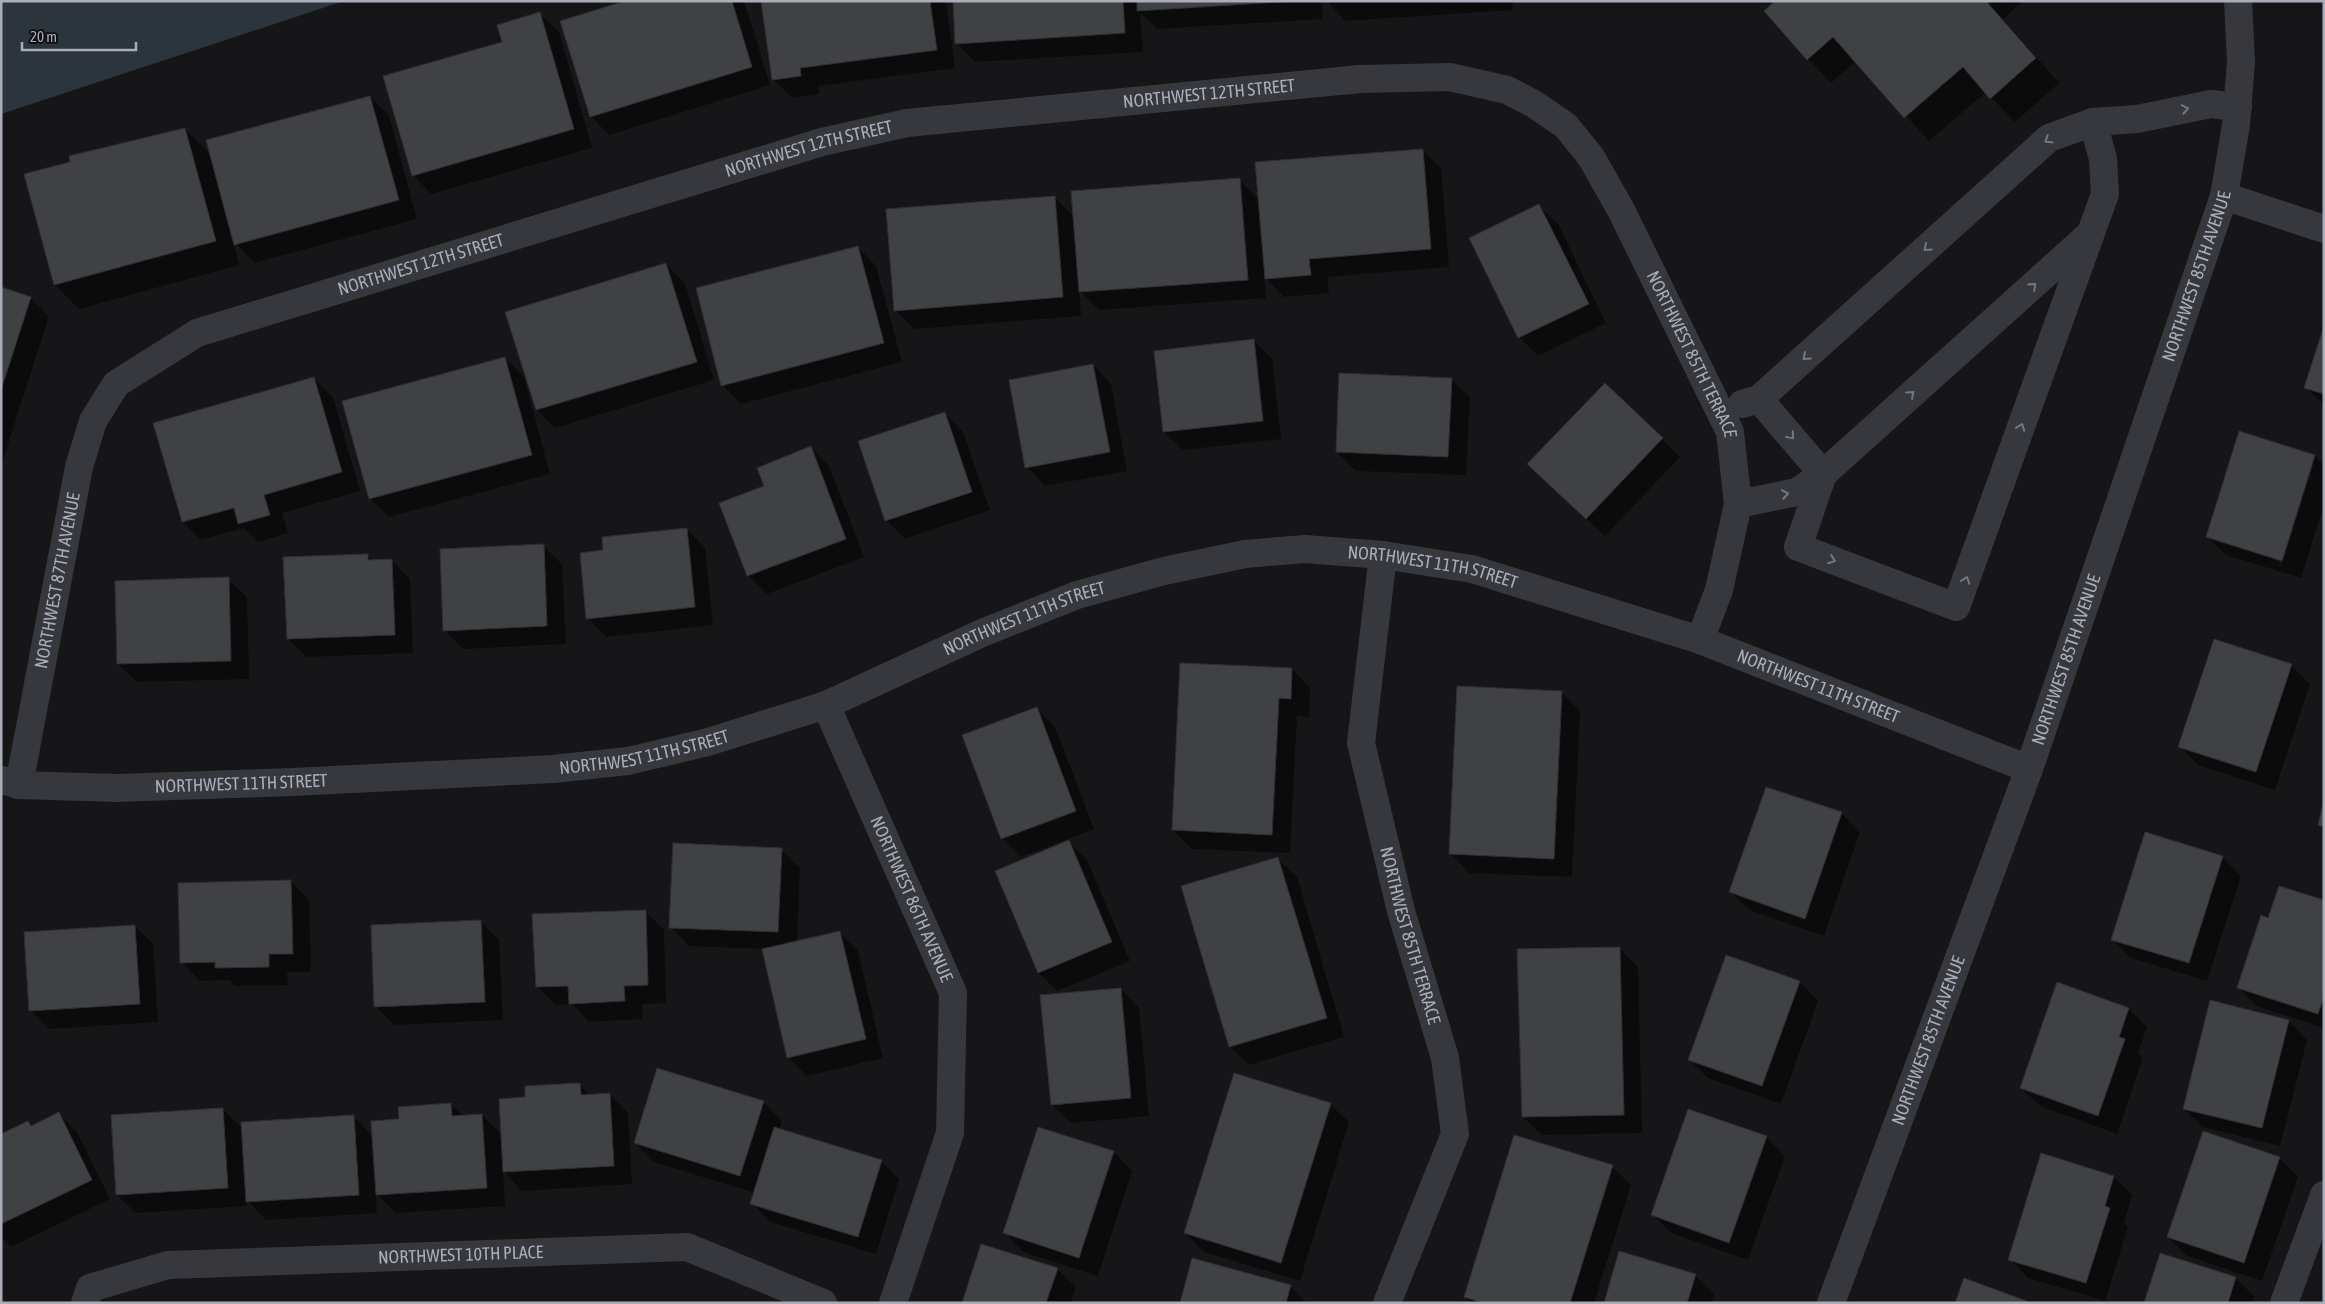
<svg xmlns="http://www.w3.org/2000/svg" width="2325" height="1304" font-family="'Asap Condensed',sans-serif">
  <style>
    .water { fill: #2c353c }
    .shadow { fill: #0007; fill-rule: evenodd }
    .building { fill: #404145; stroke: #303034 }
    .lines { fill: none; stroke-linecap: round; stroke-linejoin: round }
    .minor { stroke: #37383d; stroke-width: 28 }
    .oneway { stroke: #757881 }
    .labels { text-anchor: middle; stroke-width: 4; stroke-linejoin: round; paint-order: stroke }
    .street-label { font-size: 18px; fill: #a8adb8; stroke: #111113 }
  </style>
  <rect width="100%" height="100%" fill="#161618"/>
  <path class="water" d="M1,1H344L1,114Z"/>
  <g class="shadow">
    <path d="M629,1H744L770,85L609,135L591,116Z"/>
    <path d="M763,1H946L955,68L818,86L819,94L792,98L773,79Z"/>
    <path d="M954,1H1322L1323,19L1157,29L1140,13L1143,52L975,62L957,44Z"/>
    <path d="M1327,1H1512L1513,10L1345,21Z"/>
    <path d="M1777,1H2023L2003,19L2059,83L2015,122L1986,92L1929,141L1856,61L1831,83L1808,59Z"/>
    <path d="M540,14L559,32L592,148L431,194L413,175L504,43Z"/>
    <path d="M370,97L389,116L417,219L254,263L233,241L239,265L79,309L55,285L25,175L185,129L212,156Z"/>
    <path d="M1422,150L1441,168L1449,267L1327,277L1329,293L1284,297L1264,276L1266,298L1099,310L1079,290L1081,316L914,329L895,310L1055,198L1074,217L1239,180L1259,200Z"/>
    <path d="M1539,206L1558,224L1606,323L1538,356L1519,337Z"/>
    <path d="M858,247L876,266L902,362L741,404L722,385Z"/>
    <path d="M666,265L685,283L714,380L555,428L537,410Z"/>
    <path d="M1,288L30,298L49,316L1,466Z"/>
    <path d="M2324,330V405L2306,387Z"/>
    <path d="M1254,341L1272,359L1281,439L1183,450L1164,432L1155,352Z"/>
    <path d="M505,358L524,377L550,474L389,517L370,499L344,402Z"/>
    <path d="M1093,365L1111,384L1127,471L1045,486L1027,467Z"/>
    <path d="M314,379L333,397L360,491L282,513L288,533L258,542L244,528L201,540L183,522Z"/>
    <path d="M1451,379L1470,397L1466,475L1356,471L1337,452Z"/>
    <path d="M945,413L963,432L990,510L905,539L886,520Z"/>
    <path d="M1662,439L1680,457L1605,536L1548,483Z"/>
    <path d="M811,448L829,466L864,557L767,594L748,575L766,487Z"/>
    <path d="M2315,456L2324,465V505L2301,578L2226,555L2207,537ZM2311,466H2313L2281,567L2279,566Z"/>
    <path d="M687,529L705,548L713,625L606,637L588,618L604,551Z"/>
    <path d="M543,546L562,564L566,644L463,649L444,630Z"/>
    <path d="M367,556L373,561H392L410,579L413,653L307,657L288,639Z"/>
    <path d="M228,579L247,597L249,679L137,682L118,664Z"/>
    <path d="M2291,665L2310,684L2275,790L2198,765L2180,746Z"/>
    <path d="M1292,669L1310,688L1309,717L1297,716L1290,853L1192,849L1173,830Z"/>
    <path d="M1561,692L1580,711L1572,877L1469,873L1451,854Z"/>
    <path d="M1036,708L1055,727L1094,829L1021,857L1002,838Z"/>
    <path d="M1841,813L1860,832L1824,936L1749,910L1731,892Z"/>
    <path d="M1069,842L1087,860L1130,961L1057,991L1039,973Z"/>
    <path d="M781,850L800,868L797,942L839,932L858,951L883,1058L807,1076L788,1057L763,949L689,946L671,927Z"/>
    <path d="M2222,857L2241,876L2207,981L2131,958L2112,939Z"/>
    <path d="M1278,859L1297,877L1344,1037L1249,1065L1230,1047Z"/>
    <path d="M291,881L309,900L311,972H287L288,985L235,986L229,980L200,981L182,962Z"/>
    <path d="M2324,902V1028L2257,1006L2239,988Z"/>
    <path d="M645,911L664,930L666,1003L642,1004L643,1019L589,1022L572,1004L555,1005L537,986Z"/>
    <path d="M481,922L499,940L503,1020L394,1025L375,1006Z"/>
    <path d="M135,926L153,944L158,1022L49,1029L30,1010Z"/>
    <path d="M1619,948L1638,967L1642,1133L1542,1135L1523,1117Z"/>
    <path d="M1727,956L1800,982L1818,1001L1781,1104L1708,1078L1689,1060Z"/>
    <path d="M1121,989L1139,1008L1149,1116L1071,1123L1052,1105Z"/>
    <path d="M2129,1009L2147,1027L2138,1053L2143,1058L2117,1134L2040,1106L2021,1088Z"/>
    <path d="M2288,1021L2307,1040L2280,1146L2203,1127L2184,1109Z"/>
    <path d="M579,1084L591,1096L610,1094L628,1113L632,1184L522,1191L503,1171L505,1206L396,1213L376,1193L377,1213L266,1220L246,1199V1206L136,1213L117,1195L223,1109L243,1129L353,1116L373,1137L400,1120L451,1104L463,1116L482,1115L502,1135L527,1099Z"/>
    <path d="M763,1102L782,1121L779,1130L881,1161L899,1179L876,1254L770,1222L752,1203L755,1193L654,1162L635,1143Z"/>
    <path d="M1330,1104L1349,1122L1300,1281L1204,1252L1185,1233Z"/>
    <path d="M59,1114L77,1132L110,1199L11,1247L1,1237V1136L28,1122L32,1127Z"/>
    <path d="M1766,1137L1785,1156L1748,1260L1671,1233L1653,1215Z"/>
    <path d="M1114,1152L1132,1171L1098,1276L1023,1252L1005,1233Z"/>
    <path d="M2279,1158L2298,1177L2262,1281L2187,1256L2168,1237Z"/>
    <path d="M1612,1167L1631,1185L1594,1303H1471L1465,1297Z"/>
    <path d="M2114,1177L2132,1195L2124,1223L2128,1227L2105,1301L2028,1278L2009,1259Z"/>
    <path d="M1057,1269L1076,1287L1071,1303H964Z"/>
    <path d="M1695,1275L1714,1294L1711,1303H1605Z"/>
    <path d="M2235,1278L2254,1296L2252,1303H2146Z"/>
    <path d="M1290,1286L1307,1303H1181Z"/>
  </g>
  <g class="building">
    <path d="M625,1H732L752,67L590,117L560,21Z"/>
    <path d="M761,1H930L937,50L800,68L801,76L772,80Z"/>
    <path d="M953,1H1123L1125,33L955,44Z"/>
    <path d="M1137,1H1295L1137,11Z"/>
    <path d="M1775,1H1986L2036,58L1990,99L1963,67L1904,118L1833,37L1807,60L1764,11Z"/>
    <path d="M540,12L574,129L412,176L383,76L502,42L497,25Z"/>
    <path d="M370,96L399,200L234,245L206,140Z"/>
    <path d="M185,128L216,241L54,285L24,174L70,162L69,156Z"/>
    <path d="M1423,149L1431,249L1309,259L1311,275L1265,279L1255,162Z"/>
    <path d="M1240,178L1248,280L1079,292L1071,191Z"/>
    <path d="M1055,196L1063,297L894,311L886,209Z"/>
    <path d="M1539,204L1589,304L1518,338L1469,238Z"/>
    <path d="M858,246L884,343L721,386L696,288Z"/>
    <path d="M666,263L697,362L536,410L505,312Z"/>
    <path d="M1,287L31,297L1,390Z"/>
    <path d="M2324,326V394L2304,388Z"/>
    <path d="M1254,339L1263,421L1163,432L1154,351Z"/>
    <path d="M505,357L532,455L369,499L342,401Z"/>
    <path d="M1093,364L1110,452L1025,468L1009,380Z"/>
    <path d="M1339,373L1452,378L1448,457L1336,452Z"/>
    <path d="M314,377L342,472L264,495L270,515L238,524L234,508L182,522L153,423Z"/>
    <path d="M1605,383L1663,438L1586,519L1527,464Z"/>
    <path d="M945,412L972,492L885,521L858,441Z"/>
    <path d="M2239,431L2315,455L2282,561L2206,537Z"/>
    <path d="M811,446L846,539L747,576L719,503L764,486L757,468Z"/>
    <path d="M687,528L695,607L586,619L580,553L603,550L602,537Z"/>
    <path d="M544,544L547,626L443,631L440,549Z"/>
    <path d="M368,554V560L392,559L395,635L287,639L283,557Z"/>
    <path d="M229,577L231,661L117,664L115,581Z"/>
    <path d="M2214,639L2292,664L2256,772L2178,747Z"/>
    <path d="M1180,663L1292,668L1291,699L1279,698L1272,835L1172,830Z"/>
    <path d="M1457,686L1562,691L1554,859L1449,854Z"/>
    <path d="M1037,707L1076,811L1001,839L962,735Z"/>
    <path d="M1766,787L1842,812L1805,919L1729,892Z"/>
    <path d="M2324,801V827L2318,825Z"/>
    <path d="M2145,832L2223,856L2189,963L2111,940Z"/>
    <path d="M1069,840L1112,942L1038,973L995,871Z"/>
    <path d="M673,843L782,848L778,932L669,928Z"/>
    <path d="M1278,857L1327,1018L1229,1047L1181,886Z"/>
    <path d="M291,880L293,954H269V967L215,968V962L180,963L178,883Z"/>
    <path d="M2279,886L2324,900V996L2318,1014L2237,988L2261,915L2268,918Z"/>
    <path d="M646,910L648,985L624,986L625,1001L569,1004L568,986L536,987L532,914Z"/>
    <path d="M481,920L485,1002L374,1007L371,925Z"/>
    <path d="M135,925L140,1004L29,1011L24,932Z"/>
    <path d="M840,931L866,1039L787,1058L762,949Z"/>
    <path d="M1620,947L1624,1115L1522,1117L1517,949Z"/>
    <path d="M1726,955L1800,981L1762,1086L1688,1060Z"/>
    <path d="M2057,982L2129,1008L2119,1037L2125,1039L2098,1116L2020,1088Z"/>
    <path d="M1121,988L1131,1098L1051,1105L1040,995Z"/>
    <path d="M2210,1000L2289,1020L2262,1128L2183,1109Z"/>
    <path d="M657,1068L764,1101L740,1176L634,1143Z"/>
    <path d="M1234,1073L1331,1103L1281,1263L1184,1233Z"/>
    <path d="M580,1083L581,1095L610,1093L614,1166L503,1172L499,1099L525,1097V1086Z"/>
    <path d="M451,1103L452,1116L482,1114L487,1188L376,1195L371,1121L399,1119L398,1107Z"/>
    <path d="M223,1108L228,1188L116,1195L111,1115Z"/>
    <path d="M1688,1109L1767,1136L1729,1243L1651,1215Z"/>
    <path d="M59,1112L92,1180L1,1224V1134L28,1121L31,1126Z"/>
    <path d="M354,1115L359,1195L246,1202L241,1122Z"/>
    <path d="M774,1127L882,1160L858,1237L750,1204Z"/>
    <path d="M1038,1127L1114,1151L1079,1258L1003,1233Z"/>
    <path d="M2203,1131L2280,1157L2244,1263L2167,1237Z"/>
    <path d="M1514,1135L1613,1165L1570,1303H1483L1464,1297Z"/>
    <path d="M2041,1153L2114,1176L2105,1206L2110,1208L2086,1283L2008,1260Z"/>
    <path d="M981,1244L1058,1268L1046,1303H962Z"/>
    <path d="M1619,1251L1696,1274L1687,1303H1604Z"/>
    <path d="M2160,1253L2236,1277L2228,1303H2144Z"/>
    <path d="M1192,1258L1291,1285L1286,1303H1180Z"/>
    <path d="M1964,1278L2032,1303H1955Z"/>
  </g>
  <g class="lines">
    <g class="minor">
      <path d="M2224,196L2324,229"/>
      <path d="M1759,399L1823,474L1798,547L1956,607L2105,194L2103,159L2093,122"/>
      <path d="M1742,404L1759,399L2049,138L2093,122L2137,119L2211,104L2238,107"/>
      <path d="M1738,504L1797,492L1823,474L2088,236"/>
      <path id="s1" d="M1383,555L1361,743L1401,911L1445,1058L1455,1134L1387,1303"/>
      <path id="s2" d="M826,705L953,993L950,1133L893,1303"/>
      <path id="s3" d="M2,780L19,785L117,788L293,782L553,769L628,761L708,742L826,705L982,633L1077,595L1164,571L1245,554L1305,549L1383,555L1472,569L1700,640L2029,769"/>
      <path id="s4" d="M19,785L79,467L93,421L116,384L197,333L822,142L907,123L1360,79L1450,77L1507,90L1534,104L1566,126L1591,157L1621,210L1730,432L1738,504L1719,590L1700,640"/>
      <path id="s5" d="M85,1303L90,1288L168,1265L687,1247L823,1303"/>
      <path id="s6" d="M1831,1303L2029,769L2224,196L2236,125L2241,61L2238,1"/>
      <path d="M2284,1303L2324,1195"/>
    </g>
  </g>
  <defs><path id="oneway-chevron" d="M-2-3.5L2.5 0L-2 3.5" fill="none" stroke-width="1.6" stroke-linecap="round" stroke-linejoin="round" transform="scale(1.25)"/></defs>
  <g class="oneway">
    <use href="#oneway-chevron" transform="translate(2185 109) rotate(-11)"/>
    <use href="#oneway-chevron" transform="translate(2048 140) rotate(147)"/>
    <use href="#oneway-chevron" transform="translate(1927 248) rotate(138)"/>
    <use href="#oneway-chevron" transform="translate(2033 286) rotate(-42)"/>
    <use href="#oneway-chevron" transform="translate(1806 357) rotate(138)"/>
    <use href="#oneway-chevron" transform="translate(1911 394) rotate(-42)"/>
    <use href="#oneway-chevron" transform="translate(2021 427) rotate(-70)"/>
    <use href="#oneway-chevron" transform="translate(1791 436) rotate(50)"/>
    <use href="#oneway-chevron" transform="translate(1785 494) rotate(-11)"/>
    <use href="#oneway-chevron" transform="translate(1832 560) rotate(21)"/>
    <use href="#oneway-chevron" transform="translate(1966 580) rotate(-70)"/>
  </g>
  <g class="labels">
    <g class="street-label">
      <text dy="6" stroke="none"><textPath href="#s4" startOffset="1555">NORTHWEST 12TH STREET</textPath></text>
      <text dy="6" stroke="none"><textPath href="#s4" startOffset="1150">NORTHWEST 12TH STREET</textPath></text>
      <text dy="6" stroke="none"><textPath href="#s4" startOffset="745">NORTHWEST 12TH STREET</textPath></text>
      <text dy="6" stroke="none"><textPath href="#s6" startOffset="1090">NORTHWEST 85TH AVENUE</textPath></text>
      <text dy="6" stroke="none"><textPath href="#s4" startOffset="2186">NORTHWEST 85TH TERRACE</textPath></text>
      <text dy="6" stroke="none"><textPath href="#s3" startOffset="1470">NORTHWEST 11TH STREET</textPath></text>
      <text dy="6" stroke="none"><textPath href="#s4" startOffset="208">NORTHWEST 87TH AVENUE</textPath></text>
      <text dy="6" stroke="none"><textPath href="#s3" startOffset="1050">NORTHWEST 11TH STREET</textPath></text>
      <text dy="6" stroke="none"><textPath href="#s6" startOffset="685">NORTHWEST 85TH AVENUE</textPath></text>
      <text dy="6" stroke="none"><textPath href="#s3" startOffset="1875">NORTHWEST 11TH STREET</textPath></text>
      <text dy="6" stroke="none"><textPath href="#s3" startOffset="645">NORTHWEST 11TH STREET</textPath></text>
      <text dy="6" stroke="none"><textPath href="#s3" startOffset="240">NORTHWEST 11TH STREET</textPath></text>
      <text dy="6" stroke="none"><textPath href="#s2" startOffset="212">NORTHWEST 86TH AVENUE</textPath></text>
      <text dy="6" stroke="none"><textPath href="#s1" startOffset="388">NORTHWEST 85TH TERRACE</textPath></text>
      <text dy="6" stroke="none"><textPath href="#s6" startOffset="280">NORTHWEST 85TH AVENUE</textPath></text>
      <text dy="6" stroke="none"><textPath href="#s5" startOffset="390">NORTHWEST 10TH PLACE</textPath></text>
    </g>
  </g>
  <rect width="2325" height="1304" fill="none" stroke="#a8adb8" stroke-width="5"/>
  <path d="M22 42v8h114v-8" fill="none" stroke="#a8adb8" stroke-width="2.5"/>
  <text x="30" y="42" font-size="15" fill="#a8adb8" stroke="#111113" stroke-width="4" paint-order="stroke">20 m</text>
</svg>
